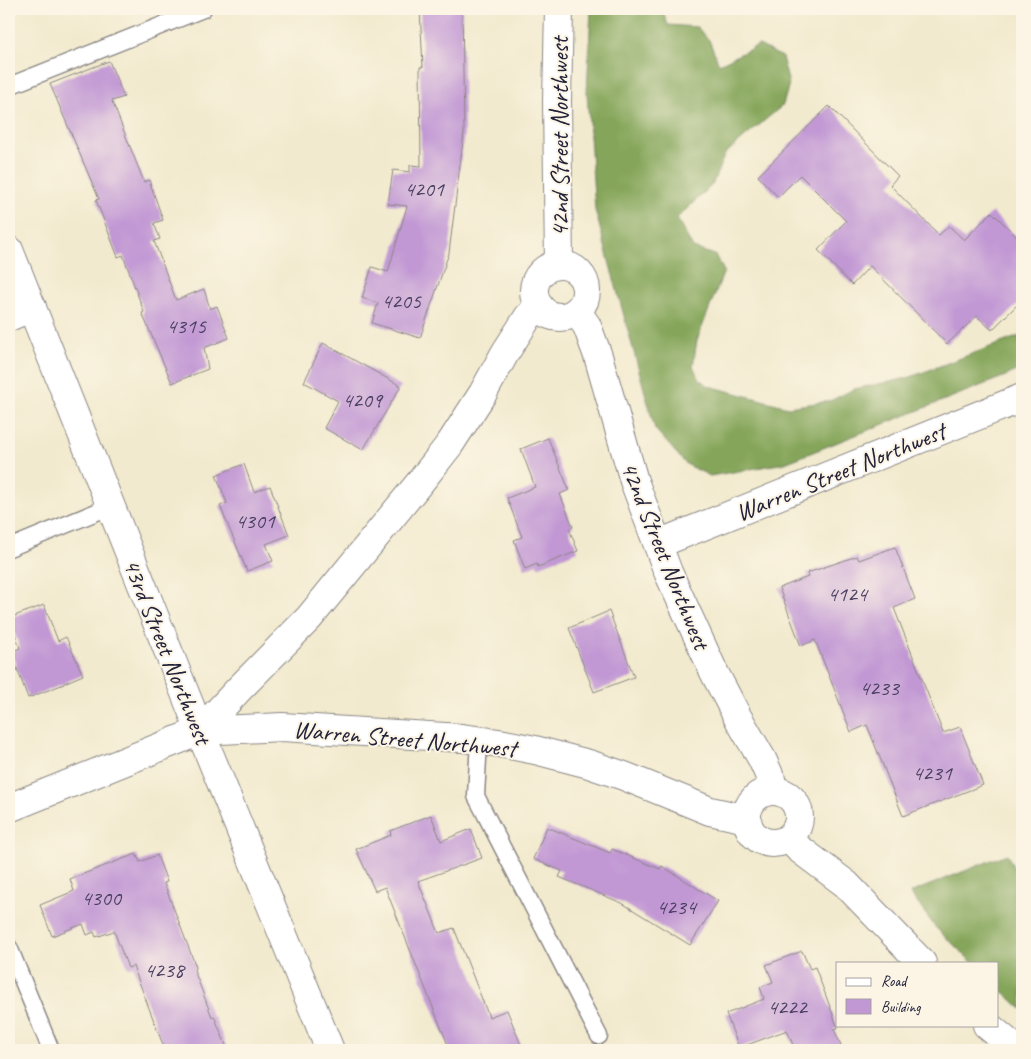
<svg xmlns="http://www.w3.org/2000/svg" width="1031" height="1059" font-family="Caveat,sans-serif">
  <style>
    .forest { fill: #85a65a; stroke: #54644a }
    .building { fill: #c197d4 }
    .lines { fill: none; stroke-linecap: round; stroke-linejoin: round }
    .service-casing { stroke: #8a8684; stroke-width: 19 }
    .minor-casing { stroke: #8a8684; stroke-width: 30 }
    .service { stroke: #fff; stroke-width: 16 }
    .minor { stroke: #fff; stroke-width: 28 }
    .labels { text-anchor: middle; stroke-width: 4; stroke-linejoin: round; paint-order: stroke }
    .number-label { font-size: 22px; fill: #4a3f61 }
    .street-label { font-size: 25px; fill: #22223b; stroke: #fcf5e5 }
  </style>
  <rect width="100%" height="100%" fill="#fcf5e5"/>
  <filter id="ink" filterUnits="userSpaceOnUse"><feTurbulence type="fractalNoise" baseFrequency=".02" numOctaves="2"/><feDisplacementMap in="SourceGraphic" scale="10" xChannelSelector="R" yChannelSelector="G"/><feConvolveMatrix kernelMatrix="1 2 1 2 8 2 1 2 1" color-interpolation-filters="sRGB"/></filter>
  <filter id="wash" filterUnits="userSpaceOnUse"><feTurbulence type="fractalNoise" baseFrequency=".0096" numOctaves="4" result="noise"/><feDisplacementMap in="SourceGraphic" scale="20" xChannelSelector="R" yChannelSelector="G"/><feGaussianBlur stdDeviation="1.12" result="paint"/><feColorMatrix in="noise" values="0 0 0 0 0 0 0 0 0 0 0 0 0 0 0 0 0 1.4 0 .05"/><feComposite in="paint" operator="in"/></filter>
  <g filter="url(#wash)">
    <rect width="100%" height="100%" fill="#f2eace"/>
    <g class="forest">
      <path d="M591,9H662L668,25L697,27L709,40L719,64L759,45L782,57L789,84L783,105L725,154L712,185L677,218L693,248L715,255L724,271L697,340L693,366L699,379L709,386L788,407L830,401L854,389L908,378L1022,335V368L1008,375L785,463L710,476L686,464L655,429L595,210L587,93Z"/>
      <path d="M1007,854L1022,885V1009L997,986V963H973L936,928L910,893Z"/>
    </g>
    <g id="blocks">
      <g class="building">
        <path d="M420,9H462L464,133L449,253L420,338L372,323L378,303L362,298L372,267L388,272L407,206L388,204L393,170L410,172V165L421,166L420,67H423Z"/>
        <path d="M109,61L124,97L112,101L144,182L149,180L163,220L154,223L160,239L154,241L176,300L204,289L210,309L217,306L229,338L204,348L208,369L172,383L142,313L144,312L123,255L118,257L96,200L99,199L50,84Z"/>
        <path d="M829,106L898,176L890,185L939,235L949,226L964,240L992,212L1022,242V300L992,330L977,316L947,344L870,266L852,285L818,250L846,221L800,175L778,197L758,176Z"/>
        <path d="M323,343L401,386L363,450L324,428L338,401L304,382Z"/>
        <path d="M548,438L569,490L560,494L573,527L569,529L578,551L538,567L537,564L525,569L514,540L522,537L507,498L535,487L521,449Z"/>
        <path d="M244,464L254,492L270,486L289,535L266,544L273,561L247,571L220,506L227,503L216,475Z"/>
        <path d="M895,547L915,599L894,608L943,733L960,727L983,785L903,816L867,725L851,732L815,640L801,646L779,588L808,577L807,573L857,556L859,560Z"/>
        <path d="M44,605L58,641L66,637L83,675L64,683V684L28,698L11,652L20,648L9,618Z"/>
        <path d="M609,611L634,677L594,692L569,628Z"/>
        <path d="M431,815L441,841L471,829L482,858L418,881L439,933L454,928L489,1017L507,1010L523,1050H450L385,887L375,891L356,849L391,835L390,831Z"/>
        <path d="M547,827L610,853L612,849L660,869L662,866L718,901L690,945L622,903L559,877L562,871L533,859Z"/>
        <path d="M136,854L140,862L157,855L167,882L164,883L196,967L194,970L212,1017L214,1016L228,1050H165L133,966L128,968L114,931L96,937L94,932L87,935L83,924L52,936L40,905L74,891L70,879Z"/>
        <path d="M802,951L810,969L815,967L838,1028L834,1029L843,1050H795L787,1030L739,1048L726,1014L764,999L760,987L773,982L766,965Z"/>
      </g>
    </g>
  </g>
  <g filter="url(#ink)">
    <use href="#blocks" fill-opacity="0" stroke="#8a8684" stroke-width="1"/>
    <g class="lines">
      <g class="service-casing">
        <g id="service">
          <path d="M9,86L203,9"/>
          <path d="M9,548L111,506"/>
          <path d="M479,740L476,796L599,1036"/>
          <path d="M9,947L51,1050"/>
        </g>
      </g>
      <g class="minor-casing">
        <g id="minor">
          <path d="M559,9L557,101L559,265"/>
          <path d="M9,250L200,731L330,1050"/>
          <circle cx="560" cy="291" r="26"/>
          <path d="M577,312L587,326L598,356L634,481L668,572L714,672L737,716L762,759L771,779L773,791"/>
          <path d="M9,317L32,307"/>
          <path d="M658,544L1022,398"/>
          <path d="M200,731L239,689L309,618L421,481L450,444L483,393L505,353L528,317L539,306"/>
          <circle cx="773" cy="817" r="26"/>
          <path d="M9,808L200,731L282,727L462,738L499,743L535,750L589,764L624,776L710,811L747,819"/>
          <path d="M789,838L798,848L846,884L922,963"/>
          <path d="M987,1025L1017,1050"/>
        </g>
      </g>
      <use href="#service" class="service"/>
      <use href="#minor" class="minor"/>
    </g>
  </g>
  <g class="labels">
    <g class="number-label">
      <text x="424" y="196">4201</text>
      <text x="401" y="308">4205</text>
      <text x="186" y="333">4315</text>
      <text x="362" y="407">4209</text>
      <text x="255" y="528">4301</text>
      <text x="847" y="601">4124</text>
      <text x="879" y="695">4233</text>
      <text x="932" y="780">4231</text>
      <text x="101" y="905">4300</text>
      <text x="676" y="914">4234</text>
      <text x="164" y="977">4238</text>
      <text x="787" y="1014">4222</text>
    </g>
    <g class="street-label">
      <text transform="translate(559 137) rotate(-90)" y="9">42nd Street Northwest</text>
      <text transform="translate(840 471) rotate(-22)" y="9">Warren Street Northwest</text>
      <text transform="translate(666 555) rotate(68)" y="9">42nd Street Northwest</text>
      <text transform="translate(168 651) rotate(68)" y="9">43rd Street Northwest</text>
      <text transform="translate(405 738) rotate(5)" y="9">Warren Street Northwest</text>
    </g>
  </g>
  <rect width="1031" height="1059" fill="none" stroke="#fcf5e5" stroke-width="30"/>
  <rect x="836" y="962" width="162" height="65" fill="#fcf5e5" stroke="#a5a1a1"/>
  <rect x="846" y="978" width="25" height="8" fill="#ffffff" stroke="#a5a1a1"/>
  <text x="881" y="986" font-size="15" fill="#22223b">Road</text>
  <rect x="846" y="999" width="25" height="15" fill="#c197d4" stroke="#a5a1a1"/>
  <text x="881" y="1012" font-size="15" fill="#22223b">Building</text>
</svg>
